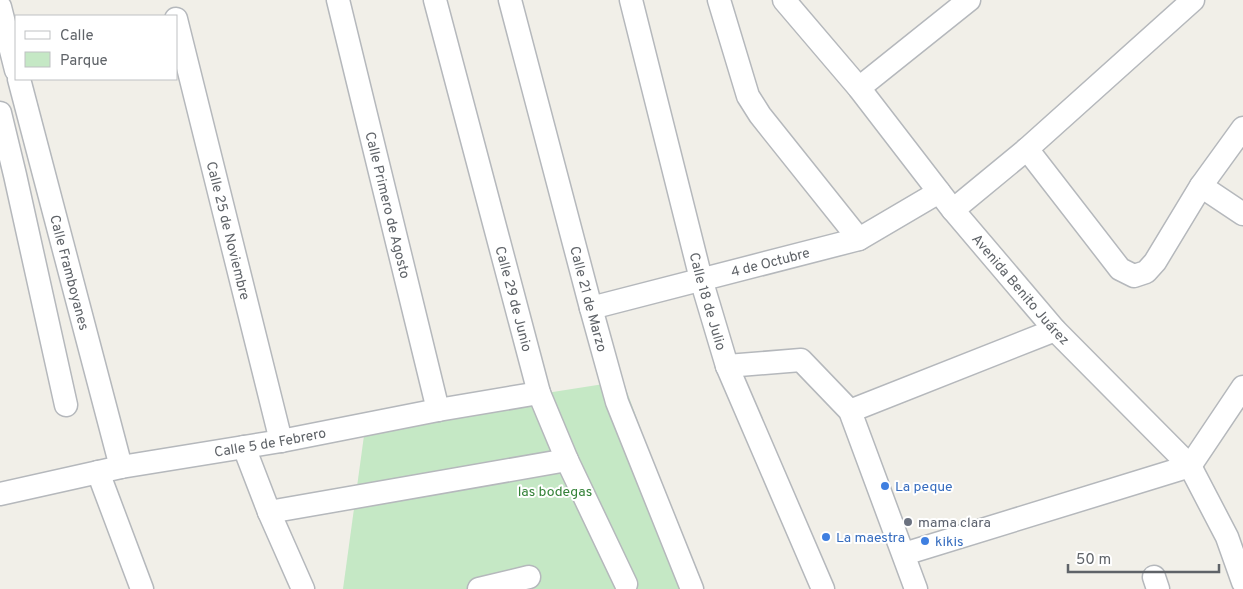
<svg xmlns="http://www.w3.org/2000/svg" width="1243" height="589" font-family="Overpass,sans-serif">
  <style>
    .green { fill: #c5e8c5 }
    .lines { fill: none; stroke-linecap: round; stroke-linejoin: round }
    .minor-casing { stroke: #b5b8bc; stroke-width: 25 }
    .minor { stroke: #fff; stroke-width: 22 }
    .shop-dot { fill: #3f7fe0; stroke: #fff; stroke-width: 2 }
    .worship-dot { fill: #6b7280; stroke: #fff; stroke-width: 2 }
    .labels { text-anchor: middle; stroke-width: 4; stroke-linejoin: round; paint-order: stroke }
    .street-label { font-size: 14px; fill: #5f6368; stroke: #fff }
    .shop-label { font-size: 14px; fill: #366cbe; stroke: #fff; text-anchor: start }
    .park-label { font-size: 14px; fill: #348238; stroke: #fff }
    .worship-label { font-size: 14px; fill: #5b616d; stroke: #fff; text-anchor: start }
  </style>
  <rect width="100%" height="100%" fill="#f1efe8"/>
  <path class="green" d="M623,381L700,589H343L366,421Z"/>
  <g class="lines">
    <g class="minor-casing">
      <g id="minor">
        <path id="s1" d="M338,0L438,410"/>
        <path id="s2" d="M435,0L539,393L567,460L626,584"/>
        <path id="s3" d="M510,0L591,308L617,402L692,589"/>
        <path id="s4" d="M631,0L701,279L727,366L823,589"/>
        <path d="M719,0L748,96L760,115L859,239"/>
        <path id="s5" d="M784,0L859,88L953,210L1055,330L1190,466L1227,537L1243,582"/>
        <path d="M0,7L16,70"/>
        <path id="s6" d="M176,19L281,441"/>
        <path id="s7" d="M19,79L121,467"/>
        <path d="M859,88L969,0"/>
        <path d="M0,113L15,175L66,405"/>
        <path d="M1027,149L1120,269L1134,276L1146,272L1155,262L1201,186L1243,128"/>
        <path d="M1201,186L1243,214"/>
        <path d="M953,210L1027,149L1193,0"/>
        <path id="s8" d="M591,308L859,239L939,192"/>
        <path d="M727,366L801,360L850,411L916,589"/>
        <path d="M850,411L1055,330"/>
        <path d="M244,447L269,512L303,589"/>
        <path d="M98,472L142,589"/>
        <path id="s9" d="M0,494L121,467L281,441L438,410L539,393"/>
        <path d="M269,512L567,460"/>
        <path d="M904,554L1190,466L1243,387"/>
        <path d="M1154,577L1158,589"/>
        <path d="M479,589L529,577"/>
      </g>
    </g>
    <use href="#minor" class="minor"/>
  </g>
  <g class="shop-dot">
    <circle cx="885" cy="486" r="5"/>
    <circle cx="826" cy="537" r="5"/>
    <circle cx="925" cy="541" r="5"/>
  </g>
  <circle class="worship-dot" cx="908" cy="522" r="5"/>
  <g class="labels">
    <g class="street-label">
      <text dy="5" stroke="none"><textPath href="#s1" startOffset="211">Calle Primero de Agosto</textPath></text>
      <text dy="5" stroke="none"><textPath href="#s6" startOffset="218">Calle 25 de Noviembre</textPath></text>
      <text dy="5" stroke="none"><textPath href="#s8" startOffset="185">4 de Octubre</textPath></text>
      <text dy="5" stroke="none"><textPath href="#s7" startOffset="200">Calle Framboyanes</textPath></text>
      <text dy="5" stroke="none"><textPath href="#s5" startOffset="374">Avenida Benito Juárez</textPath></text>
      <text dy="5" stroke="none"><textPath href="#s2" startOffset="309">Calle 29 de Junio</textPath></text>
      <text dy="5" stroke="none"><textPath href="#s3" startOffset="309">Calle 21 de Marzo</textPath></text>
      <text dy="5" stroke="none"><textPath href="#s4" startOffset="311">Calle 18 de Julio</textPath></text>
      <text dy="5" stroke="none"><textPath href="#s9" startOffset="275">Calle 5 de Febrero</textPath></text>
    </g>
    <g class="shop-label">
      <text x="895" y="491">La peque</text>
      <text x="836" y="542">La maestra</text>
      <text x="935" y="546">kikis</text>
    </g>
    <g class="park-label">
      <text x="555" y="496">las bodegas</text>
    </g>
    <g class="worship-label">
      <text x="918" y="527">mama clara</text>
    </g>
  </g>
  <rect x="15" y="15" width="162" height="65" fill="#ffffff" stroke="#bfc1c3"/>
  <rect x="25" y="31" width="25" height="8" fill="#ffffff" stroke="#bfc1c3"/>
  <text x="60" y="40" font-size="15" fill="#5f6368">Calle</text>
  <rect x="25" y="52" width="25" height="15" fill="#c5e8c5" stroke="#bfc1c3"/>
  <text x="60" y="65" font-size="15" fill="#5f6368">Parque</text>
  <path d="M1068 564v8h151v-8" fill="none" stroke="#5f6368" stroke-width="2.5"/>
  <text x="1076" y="564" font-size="15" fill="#5f6368" stroke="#ffffff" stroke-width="4" paint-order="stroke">50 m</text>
</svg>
